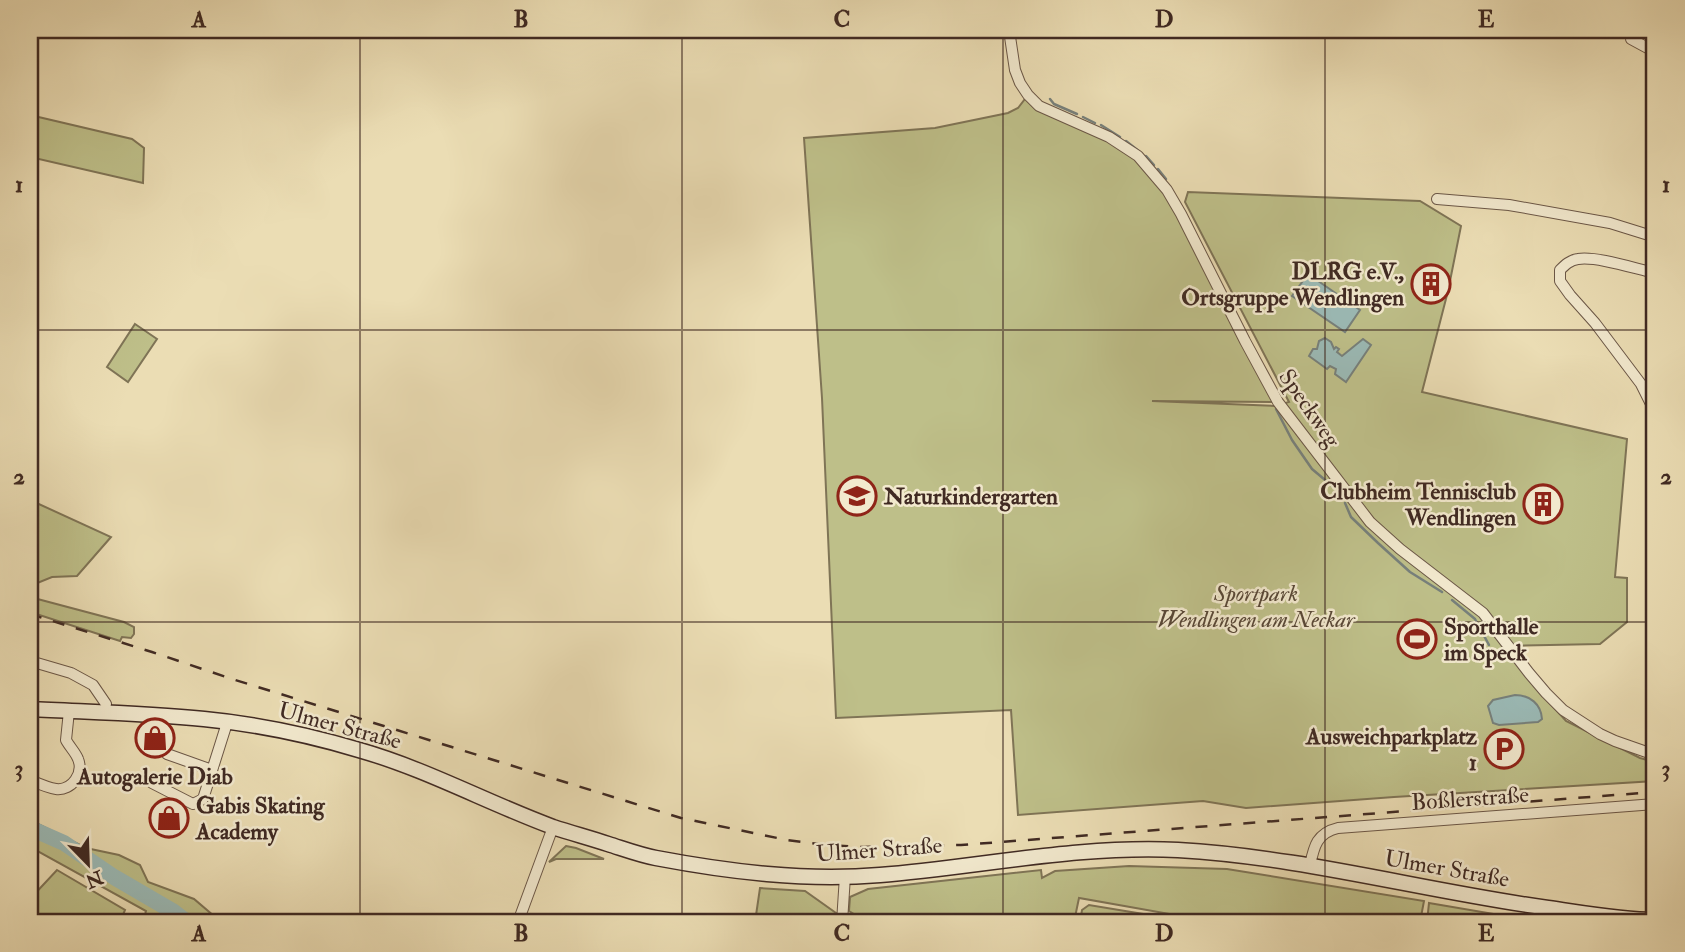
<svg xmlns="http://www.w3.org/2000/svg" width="1685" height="952" font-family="'IM FELL Double Pica',serif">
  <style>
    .green { fill: #bebf89; stroke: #7f7456; stroke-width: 2 }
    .water { fill: #9bbab6; stroke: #77807b; stroke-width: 2 }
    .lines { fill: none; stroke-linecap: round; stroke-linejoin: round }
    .stream { stroke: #77807b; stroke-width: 2.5 }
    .river { stroke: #9bbab6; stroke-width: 16 }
    .street-casing { stroke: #6b5747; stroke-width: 12 }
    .secondary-casing { stroke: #402a23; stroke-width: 17 }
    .street { stroke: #f2e9ce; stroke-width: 10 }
    .secondary { stroke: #f2e9ce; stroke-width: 14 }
    .rail { stroke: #402a23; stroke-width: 2.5; stroke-dasharray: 12 12; stroke-linecap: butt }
    .grid { fill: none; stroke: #402a23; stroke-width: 2; stroke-opacity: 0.55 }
    .labels { text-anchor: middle; stroke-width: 5; stroke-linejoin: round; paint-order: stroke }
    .poi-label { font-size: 23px; font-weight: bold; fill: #402a23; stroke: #f2e9ce; text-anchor: end }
    .street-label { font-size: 23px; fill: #402a23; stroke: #f2e9ce }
    .park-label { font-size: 23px; font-style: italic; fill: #594837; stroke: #f2e9ce }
    .neatline { fill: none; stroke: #402a23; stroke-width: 2.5 }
    .grid-label { font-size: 23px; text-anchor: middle; font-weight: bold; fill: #402a23 }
  </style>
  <rect width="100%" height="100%" fill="#ebddb4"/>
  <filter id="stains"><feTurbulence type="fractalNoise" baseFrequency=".00286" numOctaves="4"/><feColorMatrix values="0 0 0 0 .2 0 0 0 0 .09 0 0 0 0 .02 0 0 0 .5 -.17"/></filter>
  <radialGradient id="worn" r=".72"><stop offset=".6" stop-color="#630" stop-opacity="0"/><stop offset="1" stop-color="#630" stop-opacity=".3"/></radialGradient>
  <g class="green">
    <path d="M1028,95L1138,156L1167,190L1278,402L1152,401L1276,406L1289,402L1185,202L1188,192L1420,201L1461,226L1448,291L1422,392L1627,439L1615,577L1627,578V622L1600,644L1504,646L1541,693L1566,721L1640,758L1655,762V781L1394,797L1246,808L1203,801L1018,815L1011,710L836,718L822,398L804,138L935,128L1008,113L1018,108Z"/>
    <path d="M30,115L132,139L144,148L143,183L30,157Z"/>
    <path d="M135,324L157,339L128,382L107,367Z"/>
    <path d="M30,500L111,537L77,576L52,577L30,586Z"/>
    <path d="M30,597L124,622L134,627V634L131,638L122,637L120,641L30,612Z"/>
    <path d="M30,820L86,848L119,855L140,865L148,882L194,899L221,922H143L146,911L30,847Z"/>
    <path d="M566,846L576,848L604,859H556L549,862Z"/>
    <path d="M1129,866L1227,869L1424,901L1420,922H1080L1082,910L1089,905L1180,920L1181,916L1079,898L1074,922H928L909,917L899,922H867L849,911L850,897L868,889L1041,870L1042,878L1055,871Z"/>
    <path d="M57,870L125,910L120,922H30V899Z"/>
    <path d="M760,888L805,891L836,913V922H755Z"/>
    <path d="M1429,903L1541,922H1427Z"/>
  </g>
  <g class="water">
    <path d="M1308,274L1360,310L1345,332L1292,296Z"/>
    <path d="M1325,338L1331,342L1334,349L1336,347L1339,349L1337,352L1342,356L1363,339L1371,345L1346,382L1335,374L1336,369L1330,366L1327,369L1309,356L1313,349H1317L1319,341Z"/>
    <path d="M1515,695C1530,695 1541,704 1542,719L1538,722L1499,725L1493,723L1488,706L1493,700Z"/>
  </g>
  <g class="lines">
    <g class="stream">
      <path d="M1050,99L1054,104L1077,114"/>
      <path d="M1083,117L1095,123"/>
      <path d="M1101,125L1120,137"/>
      <path d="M1126,141L1140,152"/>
      <path d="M1146,156L1154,165"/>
      <path d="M1158,169L1166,179"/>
      <path d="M1276,409L1292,440L1312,469L1343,495"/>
      <path d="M1345,503L1351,517L1378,543L1410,572L1442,592"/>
      <path d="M1452,600L1475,619L1489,645"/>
    </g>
    <path class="river" d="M30,828L64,843L114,877L174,912L187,922"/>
    <g class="street-casing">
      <g id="street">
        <path d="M1009,30L1015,70L1020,83L1028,95L1039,106L1109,137L1138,156L1167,190L1181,214L1245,341L1278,402L1370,522L1400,549L1483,613L1529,673L1546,693L1563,710L1600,734L1615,741L1655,755"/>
        <path d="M1631,39L1655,52"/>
        <path d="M1437,199L1509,205L1610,223L1655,237"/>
        <path d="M1655,273C1636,269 1597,256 1578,259C1570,260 1565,265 1560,270V281L1570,295L1595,323L1641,384L1655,412"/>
        <path d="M30,661L71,673L93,685L106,704"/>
        <path d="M167,754L212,770"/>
        <path d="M30,780C37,783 48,788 56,789C72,791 84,773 78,759C76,753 69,746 66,740L69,711"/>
        <path d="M152,783L193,804L203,799L227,723"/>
        <path d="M1310,865C1314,846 1317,833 1338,828L1655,804"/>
        <path d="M518,922L553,827"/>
        <path d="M842,922L845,876"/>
      </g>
    </g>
    <g class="secondary-casing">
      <path id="secondary" d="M30,709C88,712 146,713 204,719C256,724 309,735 359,750C426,769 488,803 553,827C571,833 590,838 608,844C624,849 640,855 656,858C730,872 804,881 880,875C979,867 1078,845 1178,850C1303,857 1424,891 1548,908C1583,913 1620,920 1655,920"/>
    </g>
    <use href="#street" class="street"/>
    <use href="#secondary" class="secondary"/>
    <path class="rail" d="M30,614L152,652L232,679L681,818L787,840L827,845L862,847L961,845L1655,792"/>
  </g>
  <path class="grid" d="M360,30V922M682,30V922M1003,30V922M1325,30V922M30,330H1655M30,622H1655"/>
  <defs>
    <g id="building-ring" transform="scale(2.0125)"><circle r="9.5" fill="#f2e9ce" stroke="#8f2418" stroke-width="1.5"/><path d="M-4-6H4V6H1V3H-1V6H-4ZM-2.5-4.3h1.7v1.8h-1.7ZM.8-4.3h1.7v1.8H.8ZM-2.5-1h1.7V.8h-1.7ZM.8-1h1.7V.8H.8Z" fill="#8f2418"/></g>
    <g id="school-ring" transform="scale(2.0125)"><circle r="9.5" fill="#f2e9ce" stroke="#8f2418" stroke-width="1.5"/><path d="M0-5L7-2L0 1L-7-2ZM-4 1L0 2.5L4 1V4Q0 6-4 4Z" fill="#8f2418"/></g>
    <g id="stadium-ring" transform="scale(2.0125)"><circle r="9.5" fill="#f2e9ce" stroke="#8f2418" stroke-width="1.5"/><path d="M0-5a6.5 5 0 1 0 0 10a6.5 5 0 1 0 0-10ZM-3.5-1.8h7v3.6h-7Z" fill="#8f2418"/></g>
    <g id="shop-ring" transform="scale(2.0125)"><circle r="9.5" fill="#f2e9ce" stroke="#8f2418" stroke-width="1.5"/><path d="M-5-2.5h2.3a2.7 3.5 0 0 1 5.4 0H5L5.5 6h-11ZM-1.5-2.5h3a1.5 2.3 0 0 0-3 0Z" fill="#8f2418"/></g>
    <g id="parking-ring" transform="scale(2.0125)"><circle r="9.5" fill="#f2e9ce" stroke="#8f2418" stroke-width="1.5"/><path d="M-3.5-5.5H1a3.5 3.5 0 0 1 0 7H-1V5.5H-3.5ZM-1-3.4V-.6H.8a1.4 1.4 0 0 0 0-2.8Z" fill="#8f2418"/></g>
  </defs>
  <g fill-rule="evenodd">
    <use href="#building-ring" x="1431" y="284"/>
    <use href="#school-ring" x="857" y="496"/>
    <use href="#building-ring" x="1543" y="504"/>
    <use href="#stadium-ring" x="1417" y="639"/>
    <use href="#shop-ring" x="155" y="738"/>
    <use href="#parking-ring" x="1504" y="749"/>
    <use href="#shop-ring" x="169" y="818"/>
  </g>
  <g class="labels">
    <g class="poi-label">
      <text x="1404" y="279">DLRG e.V.,<tspan x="1404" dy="26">Ortsgruppe Wendlingen</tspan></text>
      <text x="1516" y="499">Clubheim Tennisclub<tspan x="1516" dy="26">Wendlingen</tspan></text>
      <text x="884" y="504" text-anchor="start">Naturkindergarten</text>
      <text x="1444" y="634" text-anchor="start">Sporthalle<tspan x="1444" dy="26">im Speck</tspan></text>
      <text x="1477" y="744">Ausweichparkplatz<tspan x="1477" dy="26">1</tspan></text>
      <text x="155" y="784" text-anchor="middle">Autogalerie Diab</text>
      <text x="196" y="813" text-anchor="start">Gabis Skating<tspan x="196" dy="26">Academy</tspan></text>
    </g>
    <g class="street-label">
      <text transform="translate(1310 408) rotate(55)" y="8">Speckweg</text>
      <text transform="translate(340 725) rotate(15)" y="8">Ulmer Straße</text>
      <text transform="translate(1470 798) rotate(-4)" y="8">Boßlerstraße</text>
      <text transform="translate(879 849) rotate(-4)" y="8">Ulmer Straße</text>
      <text transform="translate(1447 868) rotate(10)" y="8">Ulmer Straße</text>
    </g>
    <g class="park-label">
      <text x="1256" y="601">Sportpark<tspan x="1256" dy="26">Wendlingen am Neckar</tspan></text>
    </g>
  </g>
  <rect width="1685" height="952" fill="none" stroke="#ebddb4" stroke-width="77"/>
  <g transform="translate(88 864) rotate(157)" stroke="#f2e9ce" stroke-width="5" paint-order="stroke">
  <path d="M0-5L12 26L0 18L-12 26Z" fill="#402a23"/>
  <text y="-10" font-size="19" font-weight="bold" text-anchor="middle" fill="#402a23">N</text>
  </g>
  <rect x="38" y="38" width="1608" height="876" class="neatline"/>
  <g class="grid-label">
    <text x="199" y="27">A</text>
    <text x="521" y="27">B</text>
    <text x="842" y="27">C</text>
    <text x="1164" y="27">D</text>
    <text x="1486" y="27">E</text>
    <text x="19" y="192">1</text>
    <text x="1666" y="192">1</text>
    <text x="19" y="484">2</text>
    <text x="1666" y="484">2</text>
    <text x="19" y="776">3</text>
    <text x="1666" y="776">3</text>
    <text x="199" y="941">A</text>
    <text x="521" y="941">B</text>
    <text x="842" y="941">C</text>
    <text x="1164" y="941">D</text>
    <text x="1486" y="941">E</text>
  </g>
  <rect width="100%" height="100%" filter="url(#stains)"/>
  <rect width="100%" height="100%" fill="url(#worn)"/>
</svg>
